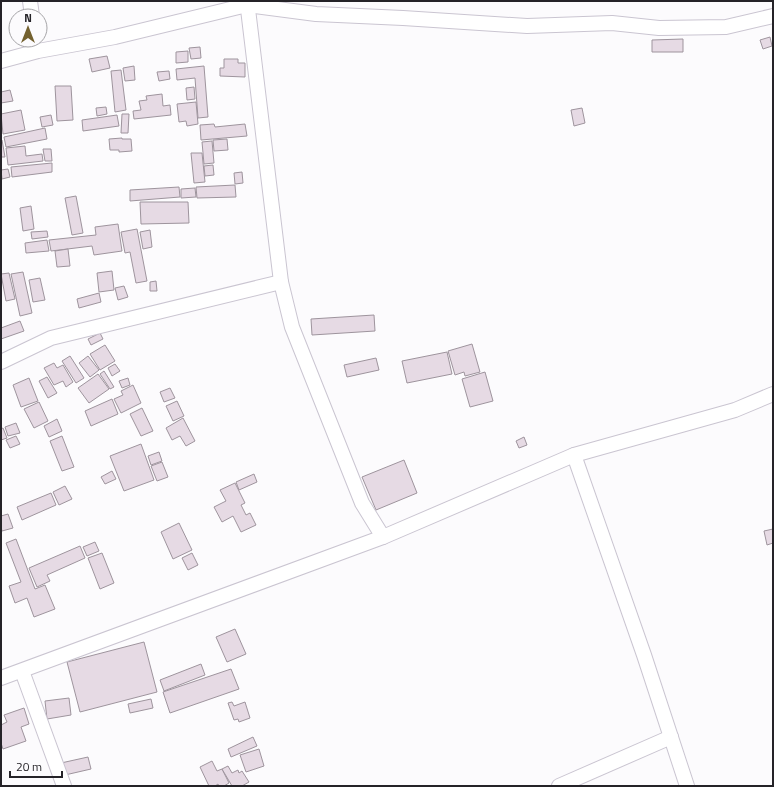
<svg xmlns="http://www.w3.org/2000/svg" width="774" height="787" font-family="'Titillium Web',sans-serif">
  <style>
    .building { fill: #e6dae4; stroke: #9e949d }
    .lines { fill: none; stroke-linecap: round; stroke-linejoin: round }
    .minor-casing { stroke: #cac5d1; stroke-width: 16 }
    .minor { stroke: #fff; stroke-width: 14 }
  </style>
  <rect width="100%" height="100%" fill="#fcfbfd"/>
  <g class="building">
    <path d="M770,37L772,46L763,49L760,40Z"/>
    <path d="M683,39V52H652V40Z"/>
    <path d="M200,47L201,58L191,59L189,48Z"/>
    <path d="M188,51V62L176,63V52Z"/>
    <path d="M107,56L110,68L92,72L89,59Z"/>
    <path d="M224,59H238V63H245V77L220,76V68H224Z"/>
    <path d="M134,66L135,80L125,81L123,68Z"/>
    <path d="M204,66L208,117L198,118L195,78L177,80L176,69Z"/>
    <path d="M121,70L126,110L115,112L111,71Z"/>
    <path d="M169,71L170,79L159,81L157,72Z"/>
    <path d="M55,86H71L73,120L57,121Z"/>
    <path d="M194,87L195,99L187,100L186,88Z"/>
    <path d="M10,90L13,101L1,103V92Z"/>
    <path d="M162,94L163,106L170,105L171,115L134,119L133,111L141,110L139,101L147,100L146,96Z"/>
    <path d="M196,102L198,124L187,126L186,121L179,122L177,104Z"/>
    <path d="M106,107L107,114L97,116L96,108Z"/>
    <path d="M582,108L585,123L574,126L571,110Z"/>
    <path d="M21,110L25,130L3,134L1,114Z"/>
    <path d="M122,114H129L128,133H121Z"/>
    <path d="M51,115L53,125L42,127L40,117Z"/>
    <path d="M117,115L119,126L83,131L82,120Z"/>
    <path d="M214,124L215,127L245,124L247,136L201,140L200,125Z"/>
    <path d="M45,128L47,139L6,147L4,137Z"/>
    <path d="M122,138V139H131L132,151L119,152V150H110L109,139Z"/>
    <path d="M227,139L228,150L214,151L213,140Z"/>
    <path d="M1,140H2L5,157H1Z"/>
    <path d="M212,141L214,163L204,164L202,142Z"/>
    <path d="M25,146L26,156L42,154L43,161L8,165L6,148Z"/>
    <path d="M43,149H51L52,161H45Z"/>
    <path d="M191,153H202L205,182L194,183Z"/>
    <path d="M52,163V172L12,177L11,167Z"/>
    <path d="M213,165L214,175L205,176L204,166Z"/>
    <path d="M8,169L10,177L2,179L1,170Z"/>
    <path d="M242,172L243,183L235,184L234,173Z"/>
    <path d="M235,185L236,197L197,198L196,187Z"/>
    <path d="M179,187L180,197L130,201V190Z"/>
    <path d="M195,188L196,197L181,198V189Z"/>
    <path d="M76,196L83,233L72,235L65,198Z"/>
    <path d="M140,202H188L189,223L141,224Z"/>
    <path d="M31,206L34,229L23,231L20,208Z"/>
    <path d="M118,224L122,251L94,255L92,246L51,251L49,240L96,235L95,227Z"/>
    <path d="M137,229L147,281L136,283L130,252L125,253L121,232Z"/>
    <path d="M150,230L152,247L143,249L140,232Z"/>
    <path d="M47,231L48,237L32,239L31,232Z"/>
    <path d="M47,240L49,251L26,253L25,243Z"/>
    <path d="M68,249L70,266L57,267L55,251Z"/>
    <path d="M112,271L114,290L99,292L97,273Z"/>
    <path d="M23,272L32,313L20,316L11,274Z"/>
    <path d="M9,273L15,299L6,301L1,274Z"/>
    <path d="M40,278L45,300L33,302L29,280Z"/>
    <path d="M156,281L157,291H150V282Z"/>
    <path d="M124,286L128,297L118,300L115,288Z"/>
    <path d="M99,293L101,302L79,308L77,299Z"/>
    <path d="M374,315L375,331L312,335L311,319Z"/>
    <path d="M20,321L24,331L1,339V328Z"/>
    <path d="M100,333L103,339L91,345L88,339Z"/>
    <path d="M472,344L480,372L465,376L464,372L455,375L448,351Z"/>
    <path d="M105,345L115,361L100,370L90,354Z"/>
    <path d="M447,352L452,374L407,383L402,361Z"/>
    <path d="M70,356L84,378L76,383L62,361Z"/>
    <path d="M88,356L99,370L90,377L79,363Z"/>
    <path d="M376,358L379,370L347,377L344,365Z"/>
    <path d="M54,363L57,368L63,365L73,382L66,387L63,381L54,385L44,368Z"/>
    <path d="M115,364L120,371L112,376L108,368Z"/>
    <path d="M104,371L114,387L110,389L100,374Z"/>
    <path d="M485,372L493,401L470,407L462,379Z"/>
    <path d="M98,374L109,389L89,403L78,388Z"/>
    <path d="M47,377L57,393L48,398L39,381Z"/>
    <path d="M29,378L38,401L21,407L13,385Z"/>
    <path d="M128,378L130,385L122,388L119,381Z"/>
    <path d="M133,385L141,403L121,413L114,399L123,395L121,391Z"/>
    <path d="M170,388L175,398L164,402L160,392Z"/>
    <path d="M112,399L118,414L91,426L85,411Z"/>
    <path d="M177,401L184,416L173,421L166,406Z"/>
    <path d="M39,402L48,421L34,428L24,409Z"/>
    <path d="M142,408L153,431L141,436L130,414Z"/>
    <path d="M183,418L195,441L186,446L180,436L172,440L166,428Z"/>
    <path d="M57,419L62,431L49,437L44,426Z"/>
    <path d="M16,423L20,433L8,436L5,427Z"/>
    <path d="M3,428L7,438L1,440V429Z"/>
    <path d="M16,436L20,444L10,448L6,440Z"/>
    <path d="M62,436L74,467L62,471L50,441Z"/>
    <path d="M524,437L527,445L519,448L516,441Z"/>
    <path d="M141,444L154,480L124,491L110,456Z"/>
    <path d="M159,452L162,461L151,465L148,456Z"/>
    <path d="M404,460L417,493L376,510L362,477Z"/>
    <path d="M162,462L168,477L157,481L151,466Z"/>
    <path d="M112,471L116,479L105,484L101,477Z"/>
    <path d="M254,474L257,482L239,490L236,482Z"/>
    <path d="M235,483L245,503L241,505L246,515L250,513L256,525L241,532L233,516L222,522L214,507L226,501L220,490Z"/>
    <path d="M65,486L72,499L59,505L53,492Z"/>
    <path d="M51,493L56,505L22,520L17,507Z"/>
    <path d="M8,514L13,528L2,531L1,527V516Z"/>
    <path d="M179,523L192,550L173,559L161,532Z"/>
    <path d="M773,529V543L767,545L764,531Z"/>
    <path d="M16,539L35,589L45,585L55,609L34,617L27,598L15,603L9,586L21,582L6,543Z"/>
    <path d="M95,542L99,551L87,556L83,547Z"/>
    <path d="M80,546L85,558L47,575L50,581L37,587L29,568Z"/>
    <path d="M102,553L114,583L100,589L88,558Z"/>
    <path d="M192,553L198,565L188,570L182,558Z"/>
    <path d="M235,629L246,654L227,662L216,637Z"/>
    <path d="M144,642L157,692L80,712L67,662Z"/>
    <path d="M201,664L205,675L164,691L160,680Z"/>
    <path d="M231,669L239,689L170,713L163,692Z"/>
    <path d="M69,698L71,715L47,719L45,701Z"/>
    <path d="M151,699L153,708L130,713L128,704Z"/>
    <path d="M232,702L234,706L245,702L250,718L239,722L238,719L234,720L228,703Z"/>
    <path d="M24,708L29,724L21,727L26,741L3,749L1,743V725L7,722L4,715Z"/>
    <path d="M253,737L257,746L231,757L228,749Z"/>
    <path d="M259,749L264,766L246,772L240,755Z"/>
    <path d="M88,757L91,769L65,775L61,763Z"/>
    <path d="M212,761L217,771L222,769L229,783L224,786H219L218,784L215,786H209L200,767Z"/>
    <path d="M228,766L232,773L238,770L239,773L242,771L249,782L242,786H232L222,769Z"/>
  </g>
  <g class="lines">
    <g class="minor-casing">
      <g id="minor">
        <path d="M30,1L32,16"/>
        <path d="M247,1L281,282L292,327L362,503L383,537"/>
        <path d="M1,61L38,51L115,37L247,5L316,14L403,18L527,26L612,23L659,28L726,27L773,16"/>
        <path d="M1,362L51,338L281,282"/>
        <path d="M574,455L644,655L687,786"/>
        <path d="M22,671L64,786"/>
        <path d="M1,678L383,537L574,455L735,410L773,394"/>
        <path d="M559,786L671,737"/>
      </g>
    </g>
    <use href="#minor" class="minor"/>
  </g>
  <rect width="774" height="787" fill="none" stroke="#252328" stroke-width="4"/>
  <g transform="translate(28 28)"><circle r="19" fill="#fcfbfd" stroke="#a6a5a8"/>
  <path d="M0-3L7 15L0 10L-7 15Z" fill="#73612f"/>
  <text y="-6" font-size="11" font-weight="bold" text-anchor="middle" fill="#252328">N</text>
  </g>
  <path d="M10 771v6h52v-6" fill="none" stroke="#252328" stroke-width="2"/>
  <text x="16" y="771" font-size="12" fill="#252328" stroke="#fcfbfd" stroke-width="3" paint-order="stroke">20 m</text>
</svg>
